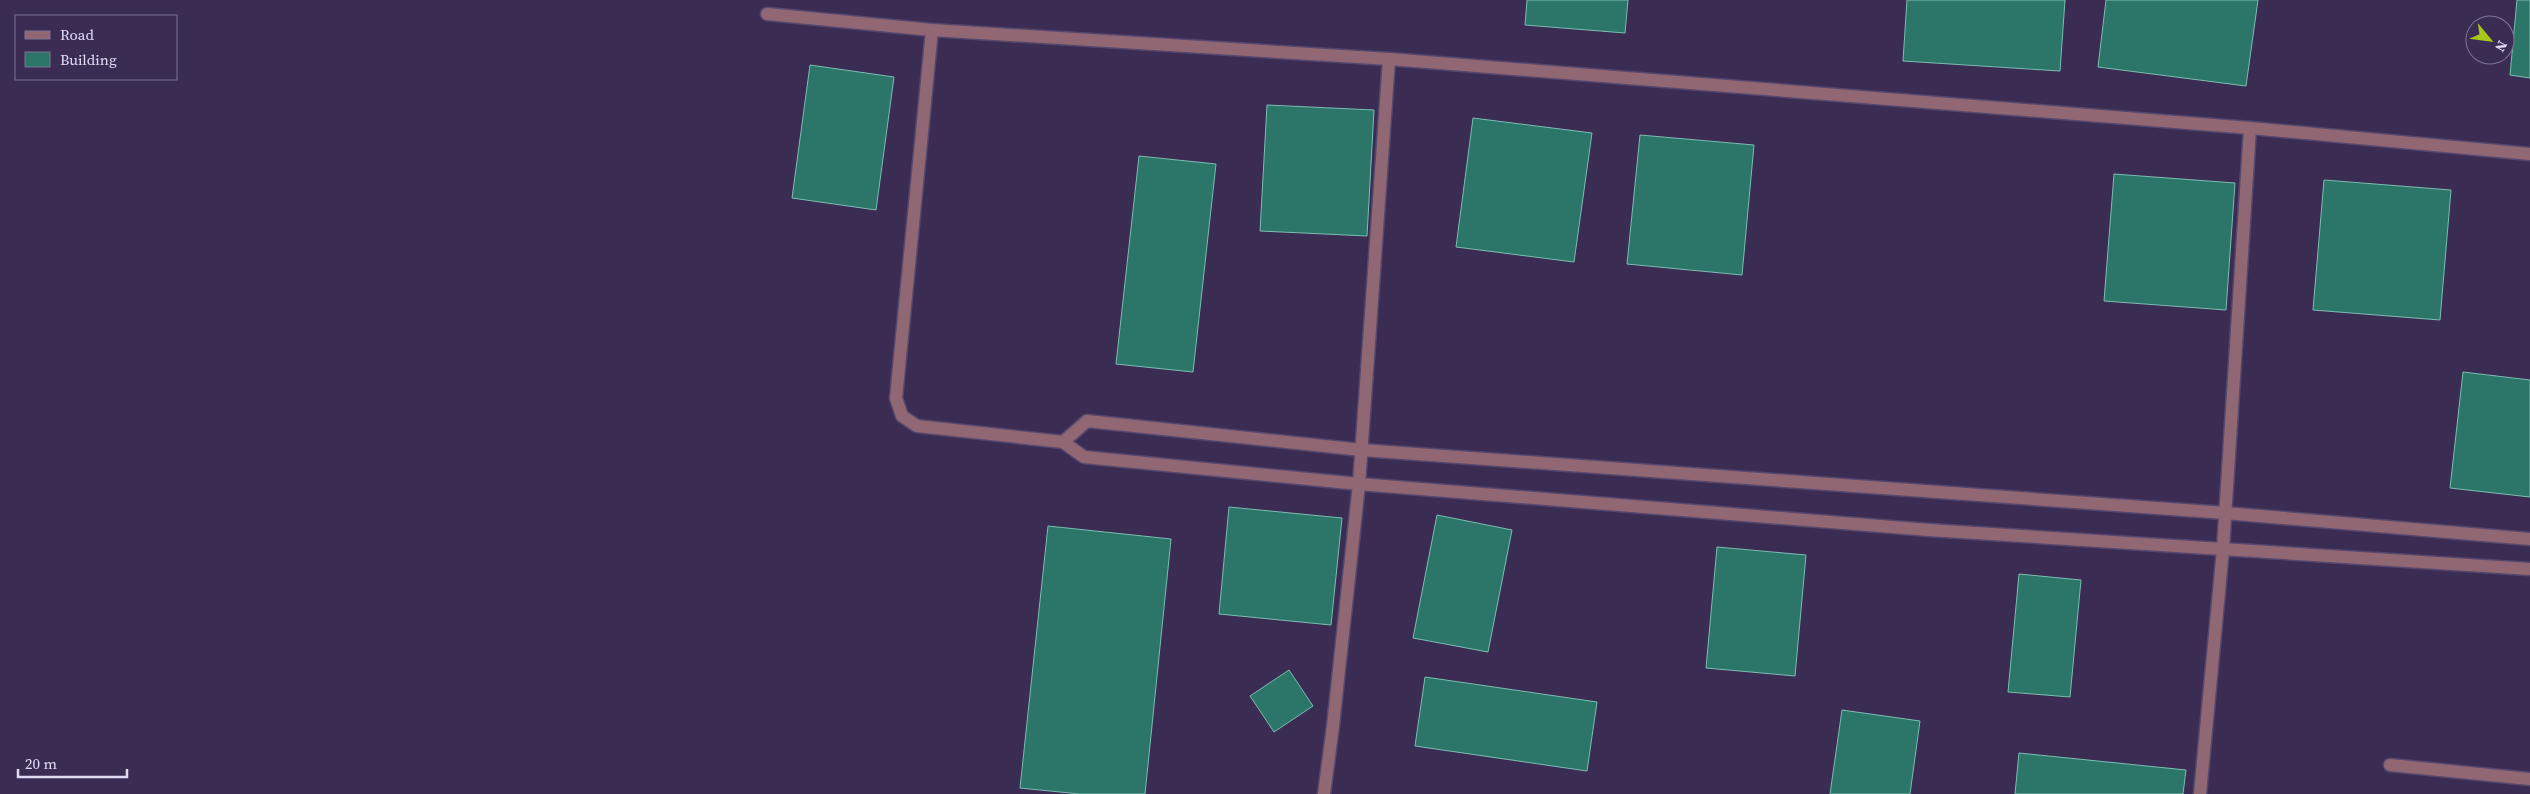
<svg xmlns="http://www.w3.org/2000/svg" width="2530" height="794" font-family="'Source Serif 4',serif">
  <style>
    .building { fill: #2b7569; stroke: #7cbeb1 }
    .lines { fill: none; stroke-linecap: round; stroke-linejoin: round }
    .minor-casing { stroke: #56486d; stroke-width: 15 }
    .minor { stroke: #916773; stroke-width: 12 }
  </style>
  <rect width="100%" height="100%" fill="#3b2c54"/>
  <g class="building">
    <path d="M1527,0H1628L1625,33L1525,25Z"/>
    <path d="M1907,0H2065L2060,71L1903,61Z"/>
    <path d="M2106,0H2258L2246,86L2098,67Z"/>
    <path d="M2517,0H2530V78L2510,75Z"/>
    <path d="M810,65L894,77L876,210L792,198Z"/>
    <path d="M1267,105L1374,110L1367,236L1260,231Z"/>
    <path d="M1473,118L1592,133L1574,262L1456,247Z"/>
    <path d="M1640,135L1754,145L1742,275L1627,264Z"/>
    <path d="M1139,156L1216,164L1193,372L1116,364Z"/>
    <path d="M2114,174L2235,183L2226,310L2104,301Z"/>
    <path d="M2324,180L2451,190L2440,320L2313,310Z"/>
    <path d="M2463,372L2530,380V497L2450,488Z"/>
    <path d="M1229,507L1342,518L1331,625L1219,614Z"/>
    <path d="M1437,515L1512,530L1488,652L1413,638Z"/>
    <path d="M1048,526L1171,539L1145,794H1080L1020,788Z"/>
    <path d="M1717,547L1806,555L1795,676L1706,668Z"/>
    <path d="M2019,574L2081,580L2070,697L2008,692Z"/>
    <path d="M1289,670L1313,706L1274,732L1250,696Z"/>
    <path d="M1425,677L1597,702L1587,771L1415,746Z"/>
    <path d="M1842,710L1920,721L1910,794H1830Z"/>
    <path d="M2019,753L2186,770L2183,794H2015Z"/>
  </g>
  <g class="lines">
    <g class="minor-casing">
      <g id="minor">
        <path d="M767,14L932,30L1389,59L2250,128L2530,154"/>
        <path d="M932,30L896,398L902,416L917,426L1063,442L1084,457L1359,484L1929,530L2530,569"/>
        <path d="M1063,442L1087,421L1362,450L2225,513L2530,539"/>
        <path d="M2390,765L2530,779"/>
        <path d="M1324,794L1333,726L1359,484L1389,59"/>
        <path d="M2200,794L2223,549L2250,128"/>
      </g>
    </g>
    <use href="#minor" class="minor"/>
  </g>
  <rect x="15" y="15" width="162" height="65" fill="#3b2c54" stroke="#7e7294"/>
  <rect x="25" y="31" width="25" height="8" fill="#916773" stroke="#7e7294"/>
  <text x="60" y="40" font-size="15" fill="#e2daf3">Road</text>
  <rect x="25" y="52" width="25" height="15" fill="#2b7569" stroke="#7e7294"/>
  <text x="60" y="65" font-size="15" fill="#e2daf3">Building</text>
  <g transform="translate(2490 40) rotate(119)"><circle r="24" fill="#3b2c54" stroke="#7e7294"/>
  <path d="M0-4L9 19L0 12L-9 19Z" fill="#a9c71b"/>
  <text y="-8" font-size="14" font-weight="bold" text-anchor="middle" fill="#e2daf3">N</text>
  </g>
  <path d="M18 769v8h109v-8" fill="none" stroke="#e2daf3" stroke-width="2.5"/>
  <text x="25" y="769" font-size="15" fill="#e2daf3" stroke="#3b2c54" stroke-width="4" paint-order="stroke">20 m</text>
</svg>
